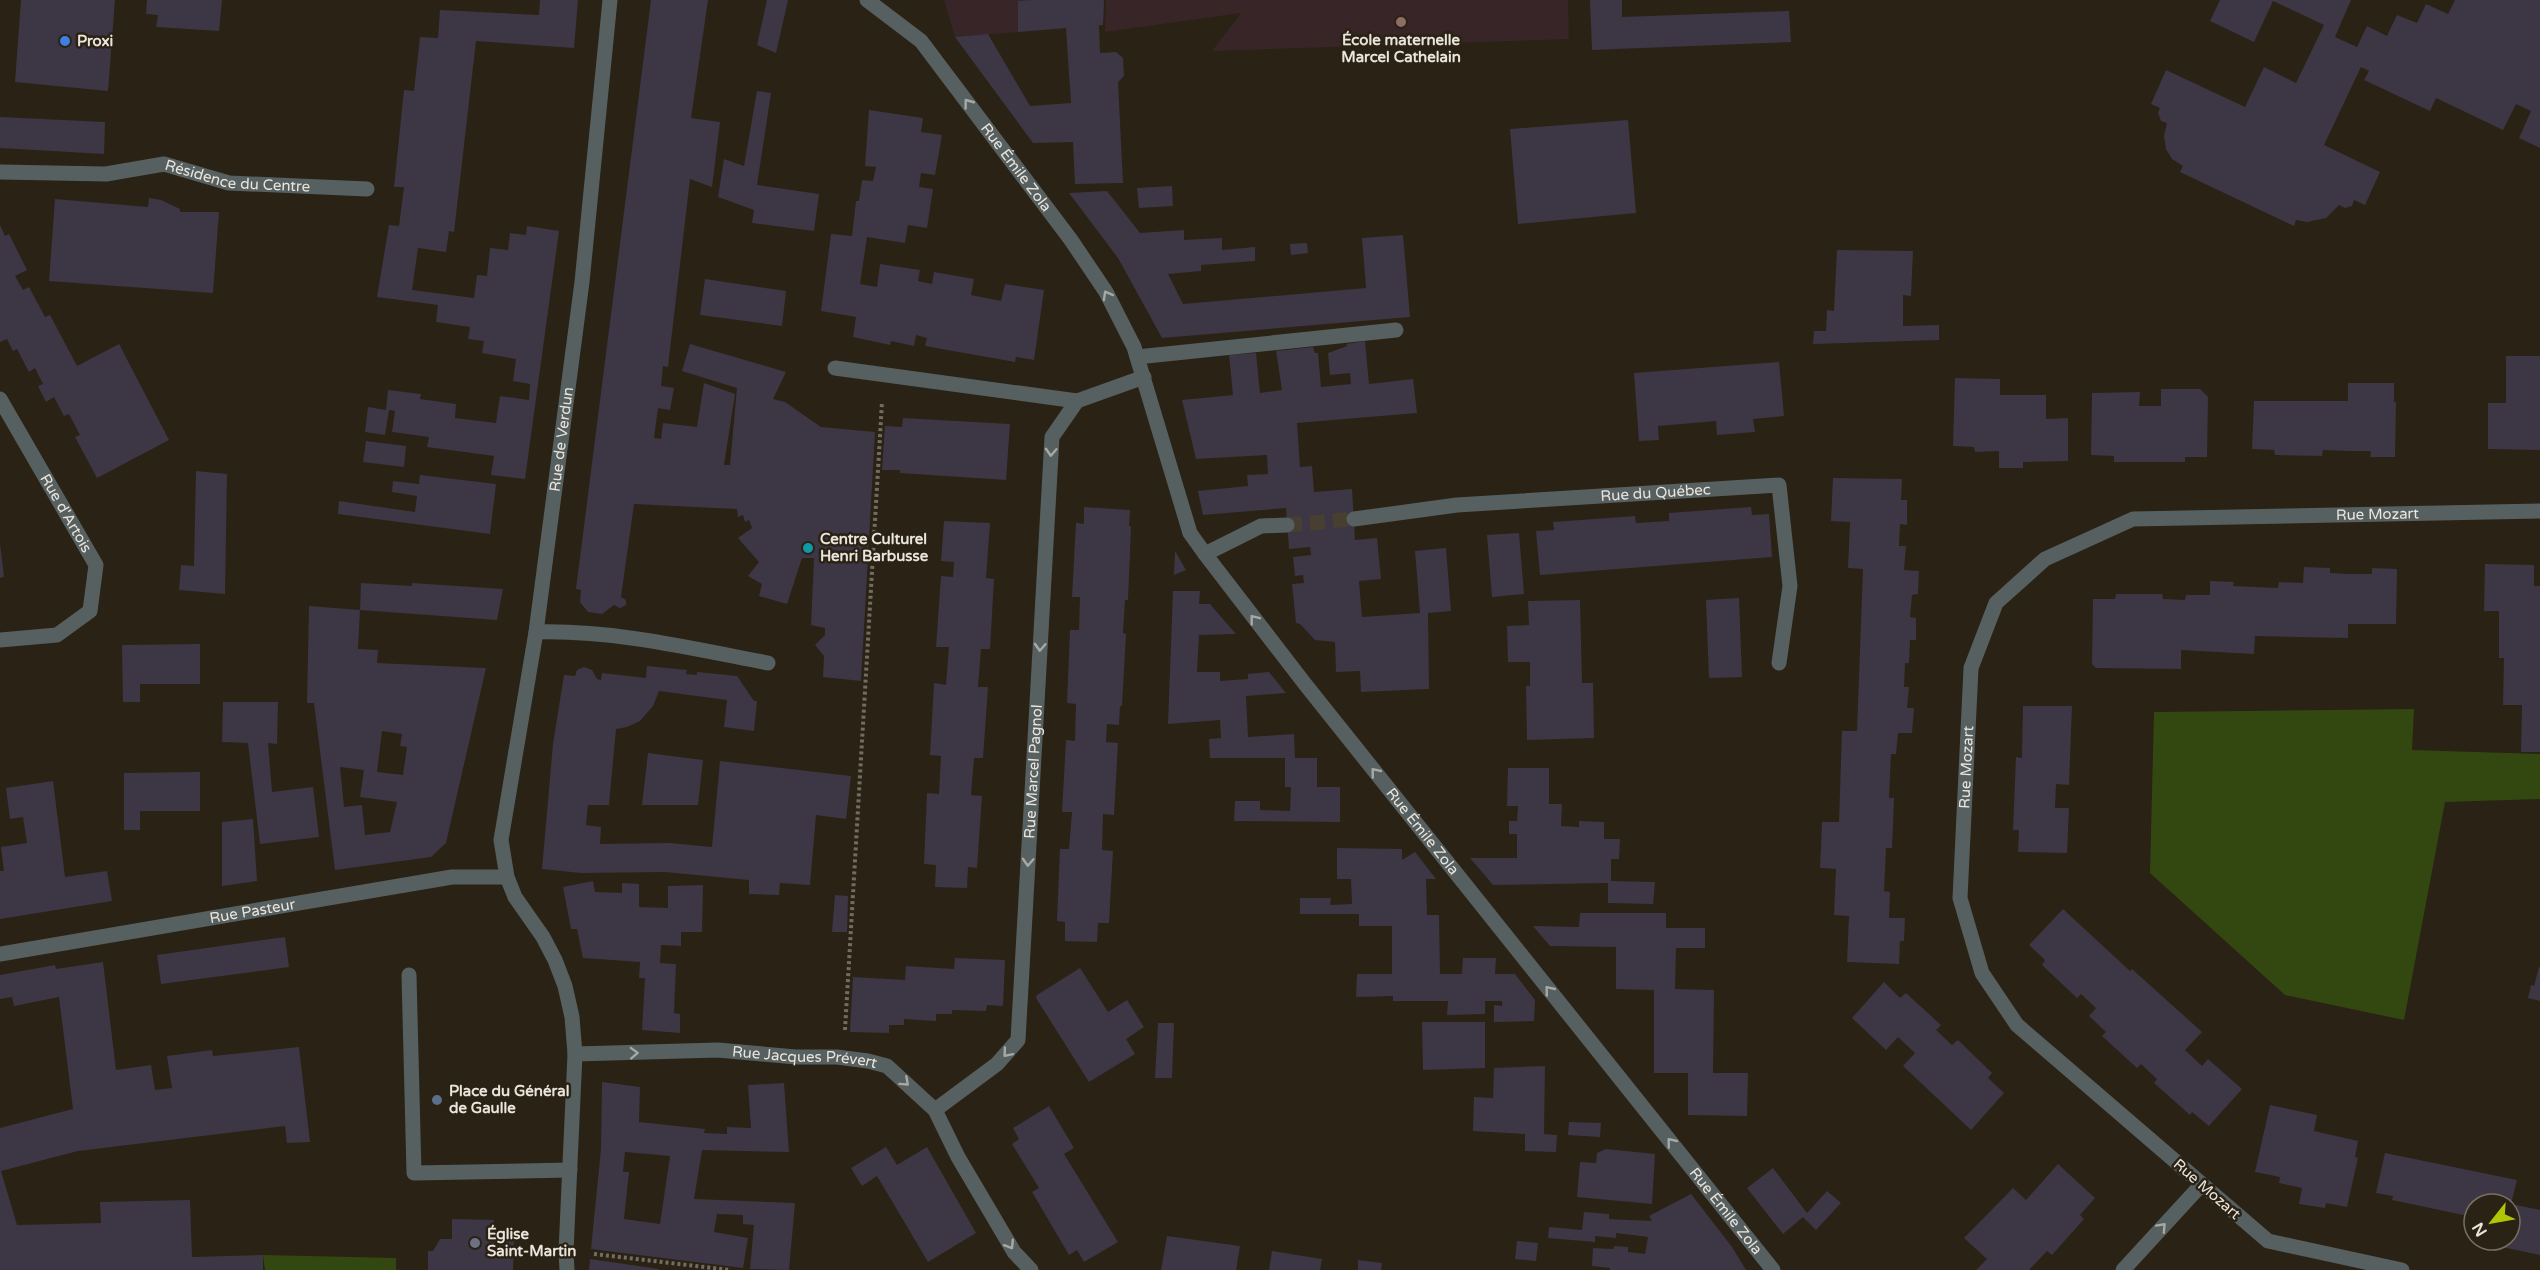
<svg xmlns="http://www.w3.org/2000/svg" width="2540" height="1270" font-family="'Varela Round',sans-serif">
  <style>
    .education { fill: #382527 }
    .green { fill: #334711 }
    .building { fill: #3d3645; fill-rule: evenodd }
    .lines { fill: none; stroke-linecap: round; stroke-linejoin: round }
    .minor-tunnel { stroke: #473f32; stroke-width: 15; stroke-dasharray: 15 8; stroke-linecap: butt }
    .path { stroke: #736c60; stroke-width: 4; stroke-dasharray: 3 3; stroke-linecap: butt }
    .minor { stroke: #566061; stroke-width: 15 }
    .oneway { stroke: #a7a9a5 }
    .education-dot { fill: #8d6e63; stroke: #2a2214; stroke-width: 2 }
    .shop-dot { fill: #3f7fe0; stroke: #2a2214; stroke-width: 2 }
    .culture-dot { fill: #0f9aa8; stroke: #2a2214; stroke-width: 2 }
    .service-dot { fill: #5c6f8a; stroke: #2a2214; stroke-width: 2 }
    .worship-dot { fill: #6b7280; stroke: #2a2214; stroke-width: 2 }
    .labels { text-anchor: middle; stroke-width: 5; stroke-linejoin: round; paint-order: stroke }
    .poi-label { font-size: 15px; font-weight: bold; fill: #eae5dc; stroke: #2a2214; text-anchor: start }
    .street-label { font-size: 15px; fill: #eae5dc; stroke: #2a2214 }
  </style>
  <rect width="100%" height="100%" fill="#2a2214"/>
  <g class="education">
    <path d="M944,0H1104L1103,25L955,37Z"/>
    <path d="M1106,0H1568L1569,39L1212,51L1241,13L1105,32Z"/>
  </g>
  <g class="green">
    <path d="M2414,709L2412,750L2540,754V799L2445,802L2404,1020L2285,995L2150,873L2154,712Z"/>
    <path d="M263,1255L396,1258V1270H265Z"/>
  </g>
  <g class="building">
    <path d="M21,0H115L108,91L15,82Z"/>
    <path d="M147,0H222L219,31L156,27L158,15L146,14Z"/>
    <path d="M540,0H578L574,48L476,41L454,232L449,231L446,252L418,248L412,290L474,298L477,275L487,276L490,248L508,250L510,233L526,235L527,226L559,231L525,479L491,475L494,456L427,447L429,437L392,432L395,411L389,410L385,435L365,432L368,407L386,410L388,390L421,394L420,399L456,404L455,418L496,423L500,396L529,400L530,384L513,381L516,359L482,353L484,341L468,339L470,327L436,322L438,305L377,297L389,225L399,226L404,187H394L404,90L414,91L420,37L438,38L440,10L539,15Z"/>
    <path d="M651,0H708L691,118L720,122L712,187L690,179L668,367L663,366L661,386L674,388L670,410L658,408L654,438L661,439L663,423L697,427L704,383L735,394L724,465H730L737,388L682,371L690,344L786,372L773,399L785,402L821,427L875,432L861,681L823,677L824,656L815,645L825,635V628L811,625L814,558H802L787,604L759,596L762,584L748,576L759,562L738,538L752,528L749,520L745,522L743,515L738,517L737,509L634,504L621,597L626,600V605L620,608L614,605L602,614L588,612L580,602L581,590L576,589Z"/>
    <path d="M767,0H788L776,53L757,45Z"/>
    <path d="M1033,0H1104L1103,25H1099L1100,53L1116,52L1123,58L1124,76L1118,82L1123,183L1075,184L1073,142L1033,143L955,37L988,34L1030,106L1071,103L1066,28L1018,32V1Z"/>
    <path d="M1590,0H1622V17L1789,11L1791,42L1592,50Z"/>
    <path d="M2220,0H2351L2335,37L2357,47L2367,26L2387,36L2397,15L2417,23L2426,4L2448,14L2455,0H2540V148L2519,138L2531,111L2516,104L2503,130L2436,98L2430,111L2364,80L2369,71L2361,67L2324,145L2380,172L2365,205L2354,200L2352,206L2345,208L2339,205L2326,218L2307,222L2296,220L2294,226L2180,172L2183,166L2172,159L2166,149L2164,136L2167,123L2161,121L2158,113L2160,108L2151,104L2166,70L2245,107L2264,67L2296,83L2324,25L2273,1L2254,42L2210,21Z"/>
    <path d="M757,91L771,93L757,185L819,194L814,231L752,223L754,210L718,197L724,159L744,166Z"/>
    <path d="M869,110L923,118L921,132L942,135L935,175L921,173L919,187L933,189L927,228L908,225L905,243L867,237L860,284L877,287L880,264L920,270L918,281L932,284L934,272L974,279L971,295L1001,301L1005,284L1044,290L1034,360L1016,357L1015,362L925,346L927,338L916,335L914,346L891,341L890,345L853,337L856,317L821,311L831,234L852,236L856,201H859L862,180L873,181L876,167L865,166Z"/>
    <path d="M0,117L105,122L104,154L0,148Z"/>
    <path d="M1628,120L1636,213L1518,224L1510,129Z"/>
    <path d="M1172,186L1173,206L1139,208L1137,188Z"/>
    <path d="M1107,191L1140,233L1184,230V240L1222,238V250L1255,247V261L1201,265V271L1168,274L1183,304L1366,288L1362,238L1403,235L1410,317L1162,338L1118,258L1069,193Z"/>
    <path d="M149,198L161,200L180,209V212H219L213,293L49,281L55,199L148,207Z"/>
    <path d="M0,225L5,236L9,234L27,270L15,276L23,290L29,287L45,317L50,315L77,366L119,344L169,440L97,478L75,437L80,435L69,414L64,416L54,397L46,402L38,386L43,384L35,368L29,372L17,349L13,351L7,339L0,342Z"/>
    <path d="M1307,243L1308,253L1291,255L1290,244Z"/>
    <path d="M1837,250L1913,251L1911,296L1903,295V326L1939,325V340L1813,344L1814,331H1826L1827,310L1834,311Z"/>
    <path d="M705,279L786,291L782,326L700,315Z"/>
    <path d="M1365,341L1369,384L1413,379L1417,413L1297,423L1300,467L1312,466L1314,492L1352,489L1355,540L1377,538L1381,579L1359,581L1362,617L1420,613L1415,551L1446,548L1451,611L1428,613L1429,689L1361,692L1360,671L1336,672L1335,642L1315,640L1300,624L1296,623L1292,584L1304,583L1303,575L1295,576L1293,557L1311,555L1310,547L1289,549L1286,508L1203,515L1198,491L1248,486L1247,475L1268,474L1267,455L1196,459L1182,400L1233,395L1229,355L1256,353L1260,393L1282,390L1276,351L1313,347L1315,353H1318L1321,387L1351,384L1350,373L1330,375L1328,353L1347,346L1346,344Z"/>
    <path d="M2506,356H2540V450L2488,449V403H2506Z"/>
    <path d="M1779,362L1784,416L1753,419L1755,432L1717,435L1716,421L1658,426L1659,440L1639,441L1634,373Z"/>
    <path d="M1955,378L2000,379V395H2046V419L2068,418V461L2023,462V468H1999V451L1975,452L1974,447L1953,446Z"/>
    <path d="M2348,383H2394V402H2396L2395,457H2370L2371,451H2348L2323,450L2322,456L2275,455L2274,450L2252,449L2254,401H2348Z"/>
    <path d="M2161,389H2200L2208,397L2207,457H2185V462H2114V456L2091,455L2092,393L2140,392L2139,406H2161Z"/>
    <path d="M903,418L1010,424L1006,480L900,473V470H882L885,426L902,427Z"/>
    <path d="M366,441L406,446L404,467L363,462Z"/>
    <path d="M196,471L227,474L225,594L179,590L181,565L194,566Z"/>
    <path d="M420,475L496,484L490,534L338,514L339,501L415,512L417,496L392,492L393,481L419,484Z"/>
    <path d="M1833,478L1902,479L1901,500H1907V525L1900,524L1899,546H1906L1904,570L1919,571L1918,594L1912,595L1910,617L1916,618V640H1910L1909,663H1905L1904,687H1909L1907,708H1914L1912,733H1898L1896,754H1891L1889,798H1894L1893,825L1892,848H1886L1884,891L1890,892L1889,918H1905L1904,941H1900L1899,964L1847,962L1849,916L1834,915L1836,869L1820,868L1822,822H1839L1842,731H1857L1863,569L1848,568L1850,522L1831,521Z"/>
    <path d="M1084,507L1130,510L1129,526L1131,527L1128,600H1125L1123,633L1126,634L1122,706H1120L1119,725L1107,724L1106,742L1118,743L1114,815L1103,814L1102,850L1113,851L1109,923H1098L1097,942L1065,941V922L1057,921L1060,849H1069L1072,812H1062L1066,740L1075,741L1076,704L1067,703L1070,630H1079L1080,597H1072L1076,523L1084,524Z"/>
    <path d="M1751,507L1752,515L1769,514L1772,557L1540,575L1536,531L1554,530L1553,522L1635,516L1636,523L1669,521V513Z"/>
    <path d="M944,521L990,523L986,578L994,579L990,649H981L978,687H988L983,758H974L971,795L982,796L977,868L968,867L967,888L935,887L936,865L924,864L927,793L939,794L941,756L930,755L934,683L946,685L949,647H936L941,576L953,577L954,562L941,561Z"/>
    <path d="M1519,533L1524,594L1492,597L1487,535Z"/>
    <path d="M0,543L4,577L0,578Z"/>
    <path d="M1175,551L1186,570L1174,575Z"/>
    <path d="M2485,564L2534,565V586H2540V752H2521L2522,705H2503L2504,658H2499V611H2484Z"/>
    <path d="M2304,567L2330,568V573L2349,574H2372V568L2397,569L2396,624H2348V638L2255,636L2254,654L2181,650V669L2096,668L2092,664L2093,599H2115L2116,594H2162L2163,599L2185,600L2186,595H2210V581L2234,582L2233,586L2278,588L2279,582L2303,583Z"/>
    <path d="M361,583L412,586V583L503,589L497,620L360,610Z"/>
    <path d="M1173,591H1200L1199,604H1210L1236,634L1199,635L1197,672H1220V681L1248,679V674L1269,672L1286,693L1246,696L1248,737L1294,734L1295,758H1317V787H1340V822L1234,821L1235,801H1260V810L1290,811L1291,787H1285V758H1210L1209,739L1221,738L1220,720L1168,724Z"/>
    <path d="M1739,598L1742,677L1709,678L1706,600Z"/>
    <path d="M1580,600L1582,683H1593L1594,738L1527,740L1526,686H1530V662H1508L1507,626L1529,625L1528,601Z"/>
    <path d="M309,606L360,610L358,649L378,650L377,663L486,668L446,843L431,857L335,870L314,703H307ZM382,731L402,734L400,746L407,747L403,775L377,772ZM340,767L364,770L360,797L397,802L390,832L365,835L362,805L344,807Z"/>
    <path d="M200,644V684H140V702H123L122,645Z"/>
    <path d="M647,666L687,670L686,674L697,675V672L737,676L754,701H757L754,731L724,727L727,700L659,691L653,706L640,721L627,727L616,729L609,805H588L586,825L601,827L600,844L670,843L712,847L720,761L851,776L846,819L816,815L810,885L780,883L779,895L749,894V880L665,872L581,873L542,869L553,744L564,675L575,676L577,670L584,667L592,670L597,679L601,680L602,673L646,678Z"/>
    <path d="M223,702H278L277,744L268,743L272,792L313,787L319,837L260,844L248,743L222,742Z"/>
    <path d="M2023,706H2072L2069,785L2056,784L2055,808H2069L2067,853L2018,852L2019,830H2013L2016,757L2022,758Z"/>
    <path d="M648,753L703,760L698,805H642Z"/>
    <path d="M1508,768H1549V804H1562L1561,826L1579,827V821L1604,822V839H1620L1619,859H1611V881L1655,882L1653,904L1608,903V883L1493,885L1470,858H1517V834H1509V821H1517L1518,806H1507Z"/>
    <path d="M200,772V811H140V830H124V773Z"/>
    <path d="M53,781L65,877L107,871L112,901L0,919V871H4L1,847L27,843L23,817L10,819L6,788Z"/>
    <path d="M253,819L257,881L222,886V822Z"/>
    <path d="M1337,848L1402,849V860L1415,852L1436,879H1426L1427,915H1439L1440,974H1462L1463,958H1496L1495,974H1515L1535,1000L1534,1021L1494,1022V1005L1502,1006V1001H1485V1014L1447,1015L1448,1001H1393V996L1356,997L1357,974H1392V926H1359V914H1300V898H1331L1330,905L1352,904L1351,879H1337Z"/>
    <path d="M593,881L595,892L622,893V883L639,884V907L668,908V886L703,885L702,932H681V946L661,945L660,963L676,964L674,1013L680,1014V1033L642,1030L645,978H639L640,962L583,958L577,929H571L563,887Z"/>
    <path d="M835,895L848,896L847,932H832Z"/>
    <path d="M2063,909L2130,971L2132,969L2202,1032L2185,1050L2202,1066L2208,1059L2242,1089L2209,1126L2192,1112L2190,1115L2154,1083L2157,1079L2141,1064L2137,1068L2102,1036L2106,1032L2089,1016L2096,1008L2081,994L2077,998L2042,965L2045,960L2029,945Z"/>
    <path d="M1580,913H1666V928H1705V948H1676L1675,989L1714,990L1713,1073H1748L1747,1116L1688,1115V1073H1654V990L1616,989V947L1550,946L1533,926L1579,927Z"/>
    <path d="M285,937L289,967L161,984L157,955Z"/>
    <path d="M955,958L1005,960L1003,1006L987,1005L986,1011L952,1010V1014H936V1021L904,1019V1025H889V1033L850,1032L853,977L905,980L906,966L954,969Z"/>
    <path d="M103,962L116,1070L151,1065L155,1090L172,1088L167,1056L212,1050L213,1056L299,1047L310,1142L287,1143L285,1126L78,1151L1,1171L17,1225L101,1223L100,1202L190,1200L192,1257L263,1255V1270H0V1128L73,1109L59,997L14,1006L12,997L0,999V975L55,965L56,969Z"/>
    <path d="M2539,967H2540V1001L2528,998L2531,985L2534,986Z"/>
    <path d="M1080,968L1108,1012L1127,1000L1144,1027L1126,1039L1135,1054L1089,1082L1036,998L1037,995Z"/>
    <path d="M1884,982L1900,998L1906,993L1941,1025L1936,1030L1952,1045L1958,1040L1992,1073L1988,1078L2004,1093L1971,1130L1903,1066L1915,1053L1898,1037L1886,1050L1852,1018Z"/>
    <path d="M1422,1022H1485V1068L1423,1070Z"/>
    <path d="M1158,1023H1174L1172,1078H1155Z"/>
    <path d="M1545,1066L1544,1134L1557,1135L1556,1152L1525,1151V1134L1473,1131L1474,1097L1493,1098L1494,1068Z"/>
    <path d="M602,1082L640,1087L639,1122L705,1129L704,1133L727,1134V1127L751,1128L748,1085L784,1083L789,1152L702,1150L694,1199L795,1203L789,1270L750,1269L754,1225L743,1224V1215L717,1214L714,1232L748,1238L743,1268L591,1249L601,1149ZM625,1152L670,1156L660,1224L624,1219L629,1172H623Z"/>
    <path d="M2270,1105L2317,1115L2314,1131L2358,1141L2355,1157L2358,1158L2347,1207L2326,1203L2325,1208L2299,1204L2302,1188L2279,1183L2280,1177L2255,1172Z"/>
    <path d="M1049,1106L1074,1148L1064,1154L1118,1242L1084,1262L1077,1250L1069,1255L1032,1192L1039,1188L1012,1144L1019,1139L1013,1128Z"/>
    <path d="M1569,1122L1601,1123L1600,1137L1568,1135Z"/>
    <path d="M886,1147L897,1165L927,1147L976,1233L928,1262L877,1176L862,1186L851,1168Z"/>
    <path d="M1606,1149L1655,1154L1652,1204L1577,1197L1580,1162L1596,1163L1597,1153Z"/>
    <path d="M2385,1153L2517,1180L2511,1204L2540,1210V1255L2502,1247L2504,1240H2510V1204H2474L2473,1217L2392,1200L2393,1196L2376,1193Z"/>
    <path d="M2058,1164L2095,1198L2080,1215L2084,1219L2052,1255L2047,1251L2029,1270H1976L1987,1259L1964,1238L2013,1188L2026,1200Z"/>
    <path d="M1773,1168L1807,1213L1827,1191L1841,1203L1816,1230L1803,1217L1783,1234L1747,1188Z"/>
    <path d="M1691,1194L1732,1247L1746,1270H1610V1268L1592,1266L1593,1248L1614,1249V1246L1628,1247V1252L1645,1254L1648,1237L1616,1233V1238L1595,1236V1242L1548,1238L1549,1227L1582,1230L1584,1212L1609,1214V1219L1652,1221L1649,1216Z"/>
    <path d="M452,1219L494,1220V1233H505L514,1240L513,1270H428V1251H433L440,1239H452Z"/>
    <path d="M1167,1236L1240,1246L1236,1270H1161Z"/>
    <path d="M1517,1241L1538,1243L1536,1261L1515,1259Z"/>
    <path d="M1272,1251L1322,1259L1320,1270H1269Z"/>
    <path d="M590,1259L659,1269V1270H589Z"/>
    <path d="M1358,1260L1382,1263L1381,1270H1358Z"/>
  </g>
  <g class="lines">
    <path class="minor-tunnel" d="M1287,525L1354,519"/>
    <g class="path">
      <path d="M845,1030L882,402"/>
      <path d="M594,1254L730,1270"/>
    </g>
    <g class="minor">
      <path id="s1" d="M867,0L921,41L1071,240L1106,292L1134,347L1190,533L1205,554L1305,684L1773,1270"/>
      <path id="s2" d="M0,172L106,174L164,164L229,183L367,189"/>
      <path d="M1137,357L1396,330"/>
      <path d="M835,368L1077,401L1144,377"/>
      <path id="s3" d="M0,399L96,565L90,611L57,635L0,640"/>
      <path id="s4" d="M1354,519L1457,505L1779,485L1790,586L1779,663"/>
      <path d="M1205,554L1261,526L1287,525"/>
      <path d="M536,632C615,630 690,648 768,663"/>
      <path id="s5" d="M0,954L452,877H507"/>
      <path d="M409,975L414,1173L570,1170"/>
      <path id="s6" d="M575,1054L718,1050L796,1057H837L868,1061L887,1066L935,1110L958,1157L1014,1252L1031,1270"/>
      <path id="s7" d="M935,1110L997,1064L1018,1040L1052,437L1077,401"/>
      <path id="s8" d="M567,1270L566,1251L575,1054L572,1017L565,986L555,960L543,937L515,897L507,877L501,840L536,632L582,282L610,0"/>
      <path d="M2123,1270L2202,1184"/>
      <path id="s9" d="M2402,1270L2268,1241L2017,1025L1982,973L1960,898L1971,668L1996,603L2045,559L2133,519L2540,511"/>
    </g>
  </g>
  <defs><path id="oneway-chevron" d="M-2-3.5L2.5 0L-2 3.5" fill="none" stroke-width="1.6" stroke-linecap="round" stroke-linejoin="round" transform="scale(1.5)"/></defs>
  <g class="oneway">
    <use href="#oneway-chevron" transform="translate(968 103) rotate(-127)"/>
    <use href="#oneway-chevron" transform="translate(1107 295) rotate(-119)"/>
    <use href="#oneway-chevron" transform="translate(1051 452) rotate(93)"/>
    <use href="#oneway-chevron" transform="translate(1254 619) rotate(-128)"/>
    <use href="#oneway-chevron" transform="translate(1040 647) rotate(93)"/>
    <use href="#oneway-chevron" transform="translate(1375 772) rotate(-129)"/>
    <use href="#oneway-chevron" transform="translate(1028 862) rotate(93)"/>
    <use href="#oneway-chevron" transform="translate(1549 990) rotate(-129)"/>
    <use href="#oneway-chevron" transform="translate(634 1053) rotate(-2)"/>
    <use href="#oneway-chevron" transform="translate(1007 1053) rotate(130)"/>
    <use href="#oneway-chevron" transform="translate(905 1082) rotate(42)"/>
    <use href="#oneway-chevron" transform="translate(1671 1142) rotate(-129)"/>
    <use href="#oneway-chevron" transform="translate(2162 1227) rotate(-47)"/>
    <use href="#oneway-chevron" transform="translate(1010 1245) rotate(58)"/>
  </g>
  <circle class="education-dot" cx="1401" cy="22" r="6"/>
  <circle class="shop-dot" cx="65" cy="41" r="6"/>
  <circle class="culture-dot" cx="808" cy="548" r="6"/>
  <circle class="service-dot" cx="437" cy="1100" r="6"/>
  <circle class="worship-dot" cx="475" cy="1243" r="6"/>
  <g class="labels">
    <g class="poi-label">
      <text x="1401" y="45" text-anchor="middle">École maternelle<tspan x="1401" dy="17">Marcel Cathelain</tspan></text>
      <text x="77" y="46">Proxi</text>
      <text x="820" y="544">Centre Culturel<tspan x="820" dy="17">Henri Barbusse</tspan></text>
      <text x="449" y="1096">Place du Général<tspan x="449" dy="17">de Gaulle</tspan></text>
      <text x="487" y="1239">Église<tspan x="487" dy="17">Saint-Martin</tspan></text>
    </g>
    <g class="street-label">
      <text dy="5" stroke="none"><textPath href="#s1" startOffset="226">Rue Émile Zola</textPath></text>
      <text dy="5" stroke="none"><textPath href="#s2" startOffset="240">Résidence du Centre</textPath></text>
      <text dy="5" stroke="none"><textPath href="#s8" startOffset="852">Rue de Verdun</textPath></text>
      <text dy="5" stroke="none"><textPath href="#s4" startOffset="303">Rue du Québec</textPath></text>
      <text dy="5" stroke="none"><textPath href="#s3" startOffset="132">Rue d'Artois</textPath></text>
      <text dy="5" stroke="none"><textPath href="#s9" startOffset="1316">Rue Mozart</textPath></text>
      <text dy="5" stroke="none"><textPath href="#s9" startOffset="740">Rue Mozart</textPath></text>
      <text dy="5" stroke="none"><textPath href="#s7" startOffset="378">Rue Marcel Pagnol</textPath></text>
      <text dy="5" stroke="none"><textPath href="#s1" startOffset="1014">Rue Émile Zola</textPath></text>
      <text dy="5" stroke="none"><textPath href="#s5" startOffset="256">Rue Pasteur</textPath></text>
      <text dy="5" stroke="none"><textPath href="#s6" startOffset="230">Rue Jacques Prévert</textPath></text>
      <text transform="translate(2207 1189) rotate(41)" y="5">Rue Mozart</text>
      <text dy="5" stroke="none"><textPath href="#s1" startOffset="1500">Rue Émile Zola</textPath></text>
    </g>
  </g>
  <g transform="translate(2492 1222) rotate(239)"><circle r="28" fill="#2a2214" stroke="#777064" stroke-width="1.5"/>
  <path d="M0-4.5L10 22L0 15L-10 22Z" fill="#afc505"/>
  <text y="-9" font-size="16" font-weight="bold" text-anchor="middle" fill="#eae5dc">N</text>
  </g>
</svg>
